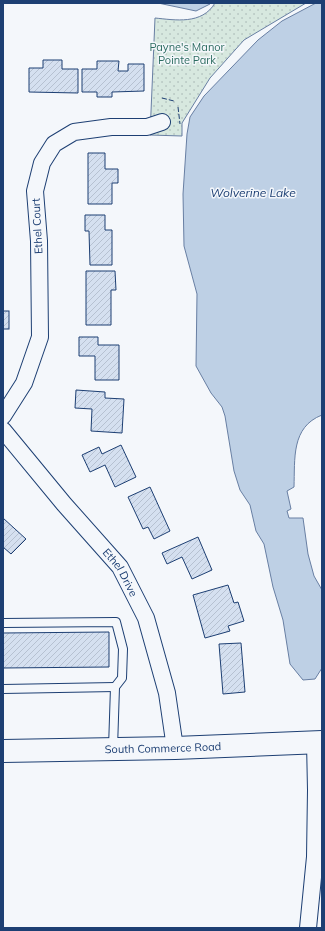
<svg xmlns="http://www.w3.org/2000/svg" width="325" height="931" font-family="Mulish,sans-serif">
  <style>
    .park { fill: url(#park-dots); stroke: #687fa3 }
    .water { fill: #bed0e5; stroke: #687fa3 }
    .building { fill: url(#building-hatch); stroke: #1d3f73 }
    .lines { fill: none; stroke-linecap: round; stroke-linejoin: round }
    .lane-casing { stroke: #1d3f73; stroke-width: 10 }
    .street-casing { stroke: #1d3f73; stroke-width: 18 }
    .secondary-casing { stroke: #1d3f73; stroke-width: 24 }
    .lane { stroke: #f4f7fb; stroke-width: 8 }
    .street { stroke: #f4f7fb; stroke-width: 16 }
    .secondary { stroke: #f4f7fb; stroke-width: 22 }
    .fence { stroke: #1d3f73; stroke-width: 1; stroke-dasharray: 5 2; stroke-linecap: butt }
    .labels { text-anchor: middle; stroke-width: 3; stroke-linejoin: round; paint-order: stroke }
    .park-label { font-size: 11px; fill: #2c6c60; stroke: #f4f7fb }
    .street-label { font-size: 11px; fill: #1d3f73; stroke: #f4f7fb }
    .water-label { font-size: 12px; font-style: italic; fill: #1d3f73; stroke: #f4f7fb }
  </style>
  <defs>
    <pattern id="park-dots" width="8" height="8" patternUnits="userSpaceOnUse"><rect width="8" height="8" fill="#d7e8df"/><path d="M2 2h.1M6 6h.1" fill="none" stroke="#b8c8c3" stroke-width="1.8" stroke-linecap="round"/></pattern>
    <pattern id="building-hatch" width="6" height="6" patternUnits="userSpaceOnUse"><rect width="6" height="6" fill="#d5e0f0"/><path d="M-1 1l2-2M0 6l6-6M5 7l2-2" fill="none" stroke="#b6c1d1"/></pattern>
  </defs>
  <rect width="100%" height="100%" fill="#f4f7fb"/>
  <path class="park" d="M215,3H306L244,40L210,78L182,123V136L150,135L155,18C175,20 202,25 215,3Z"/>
  <g class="water">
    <path d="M158,3H210V4L196,11Z"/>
    <path d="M316,3H322V415C291,427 295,459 294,487L287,491L291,509L287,511L289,518H303L308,554L314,576L322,590V668L315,679L303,680L290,664L283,620L273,587L264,544L256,531L250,505L240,490L234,471L225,416L222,407L211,393L196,366L197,294L184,246L183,194L187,134L190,117L204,96L258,40L282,21Z"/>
  </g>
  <g class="building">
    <path d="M43,60H62V69H78V93L29,92V68H43Z"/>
    <path d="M97,61H119L118,71H128V64H144V91L112,92V97H97V92H82V69H97Z"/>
    <path d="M88,153H105V169H118V183H112V204H88Z"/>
    <path d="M85,215H105V230H112V265H90L89,231H85Z"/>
    <path d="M86,271H115L116,290H111V325H86Z"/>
    <rect x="3" y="311" width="6" height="18"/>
    <path d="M79,337H98V345H119V380H95V356H79Z"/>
    <path d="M76,390L105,392V398L124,399L122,433L91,431L92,409L75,408Z"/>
    <path d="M121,445L136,477L115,487L105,465L90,472L82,455L99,447L102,454Z"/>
    <path d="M150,487L170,531L154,539L148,527L143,529L128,497Z"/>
    <path d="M3,518L26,539L11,554L3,547Z"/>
    <path d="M198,537L212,570L192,579L182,557L167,564L162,553Z"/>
    <path d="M228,585L234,603L238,602L244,621L228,626L230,631L205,638L193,595Z"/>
    <path d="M109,632V667L3,668V633Z"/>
    <path d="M241,643L245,692L223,694L219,644Z"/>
  </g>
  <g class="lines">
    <g class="lane-casing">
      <g id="lane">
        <path d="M3,623L116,622L123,649L122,678L115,687L113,748"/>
        <path d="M3,689L115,687"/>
      </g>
    </g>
    <g class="street-casing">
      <g id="street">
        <path d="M3,416L24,383L40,337L39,241L35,191L42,163L54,144L74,132L111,127H147L162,122"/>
        <path id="s1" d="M3,430L64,504L120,567L146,618L167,693L175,748"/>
        <path d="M308,928L315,857L316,790L315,742"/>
      </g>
    </g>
    <g class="secondary-casing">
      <g id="secondary">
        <path id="s2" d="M3,751L175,748L322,742"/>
      </g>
    </g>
    <use href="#lane" class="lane"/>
    <use href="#street" class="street"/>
    <use href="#secondary" class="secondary"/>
    <g class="fence">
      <path d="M162,98L174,101"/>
      <path d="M178,107L180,124"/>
    </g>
  </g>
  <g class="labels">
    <g class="park-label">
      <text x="187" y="51">Payne's Manor<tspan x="187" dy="13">Pointe Park</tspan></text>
    </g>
    <g class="street-label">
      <text transform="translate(37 226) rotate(-93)" y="4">Ethel Court</text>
      <text dy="4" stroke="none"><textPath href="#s1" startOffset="185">Ethel Drive</textPath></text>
      <text dy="4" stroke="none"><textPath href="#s2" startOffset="160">South Commerce Road</textPath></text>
    </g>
    <g class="water-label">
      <text x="253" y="197">Wolverine Lake</text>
    </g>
  </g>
  <rect width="325" height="931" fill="none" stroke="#1d3f73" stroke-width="8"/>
</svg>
